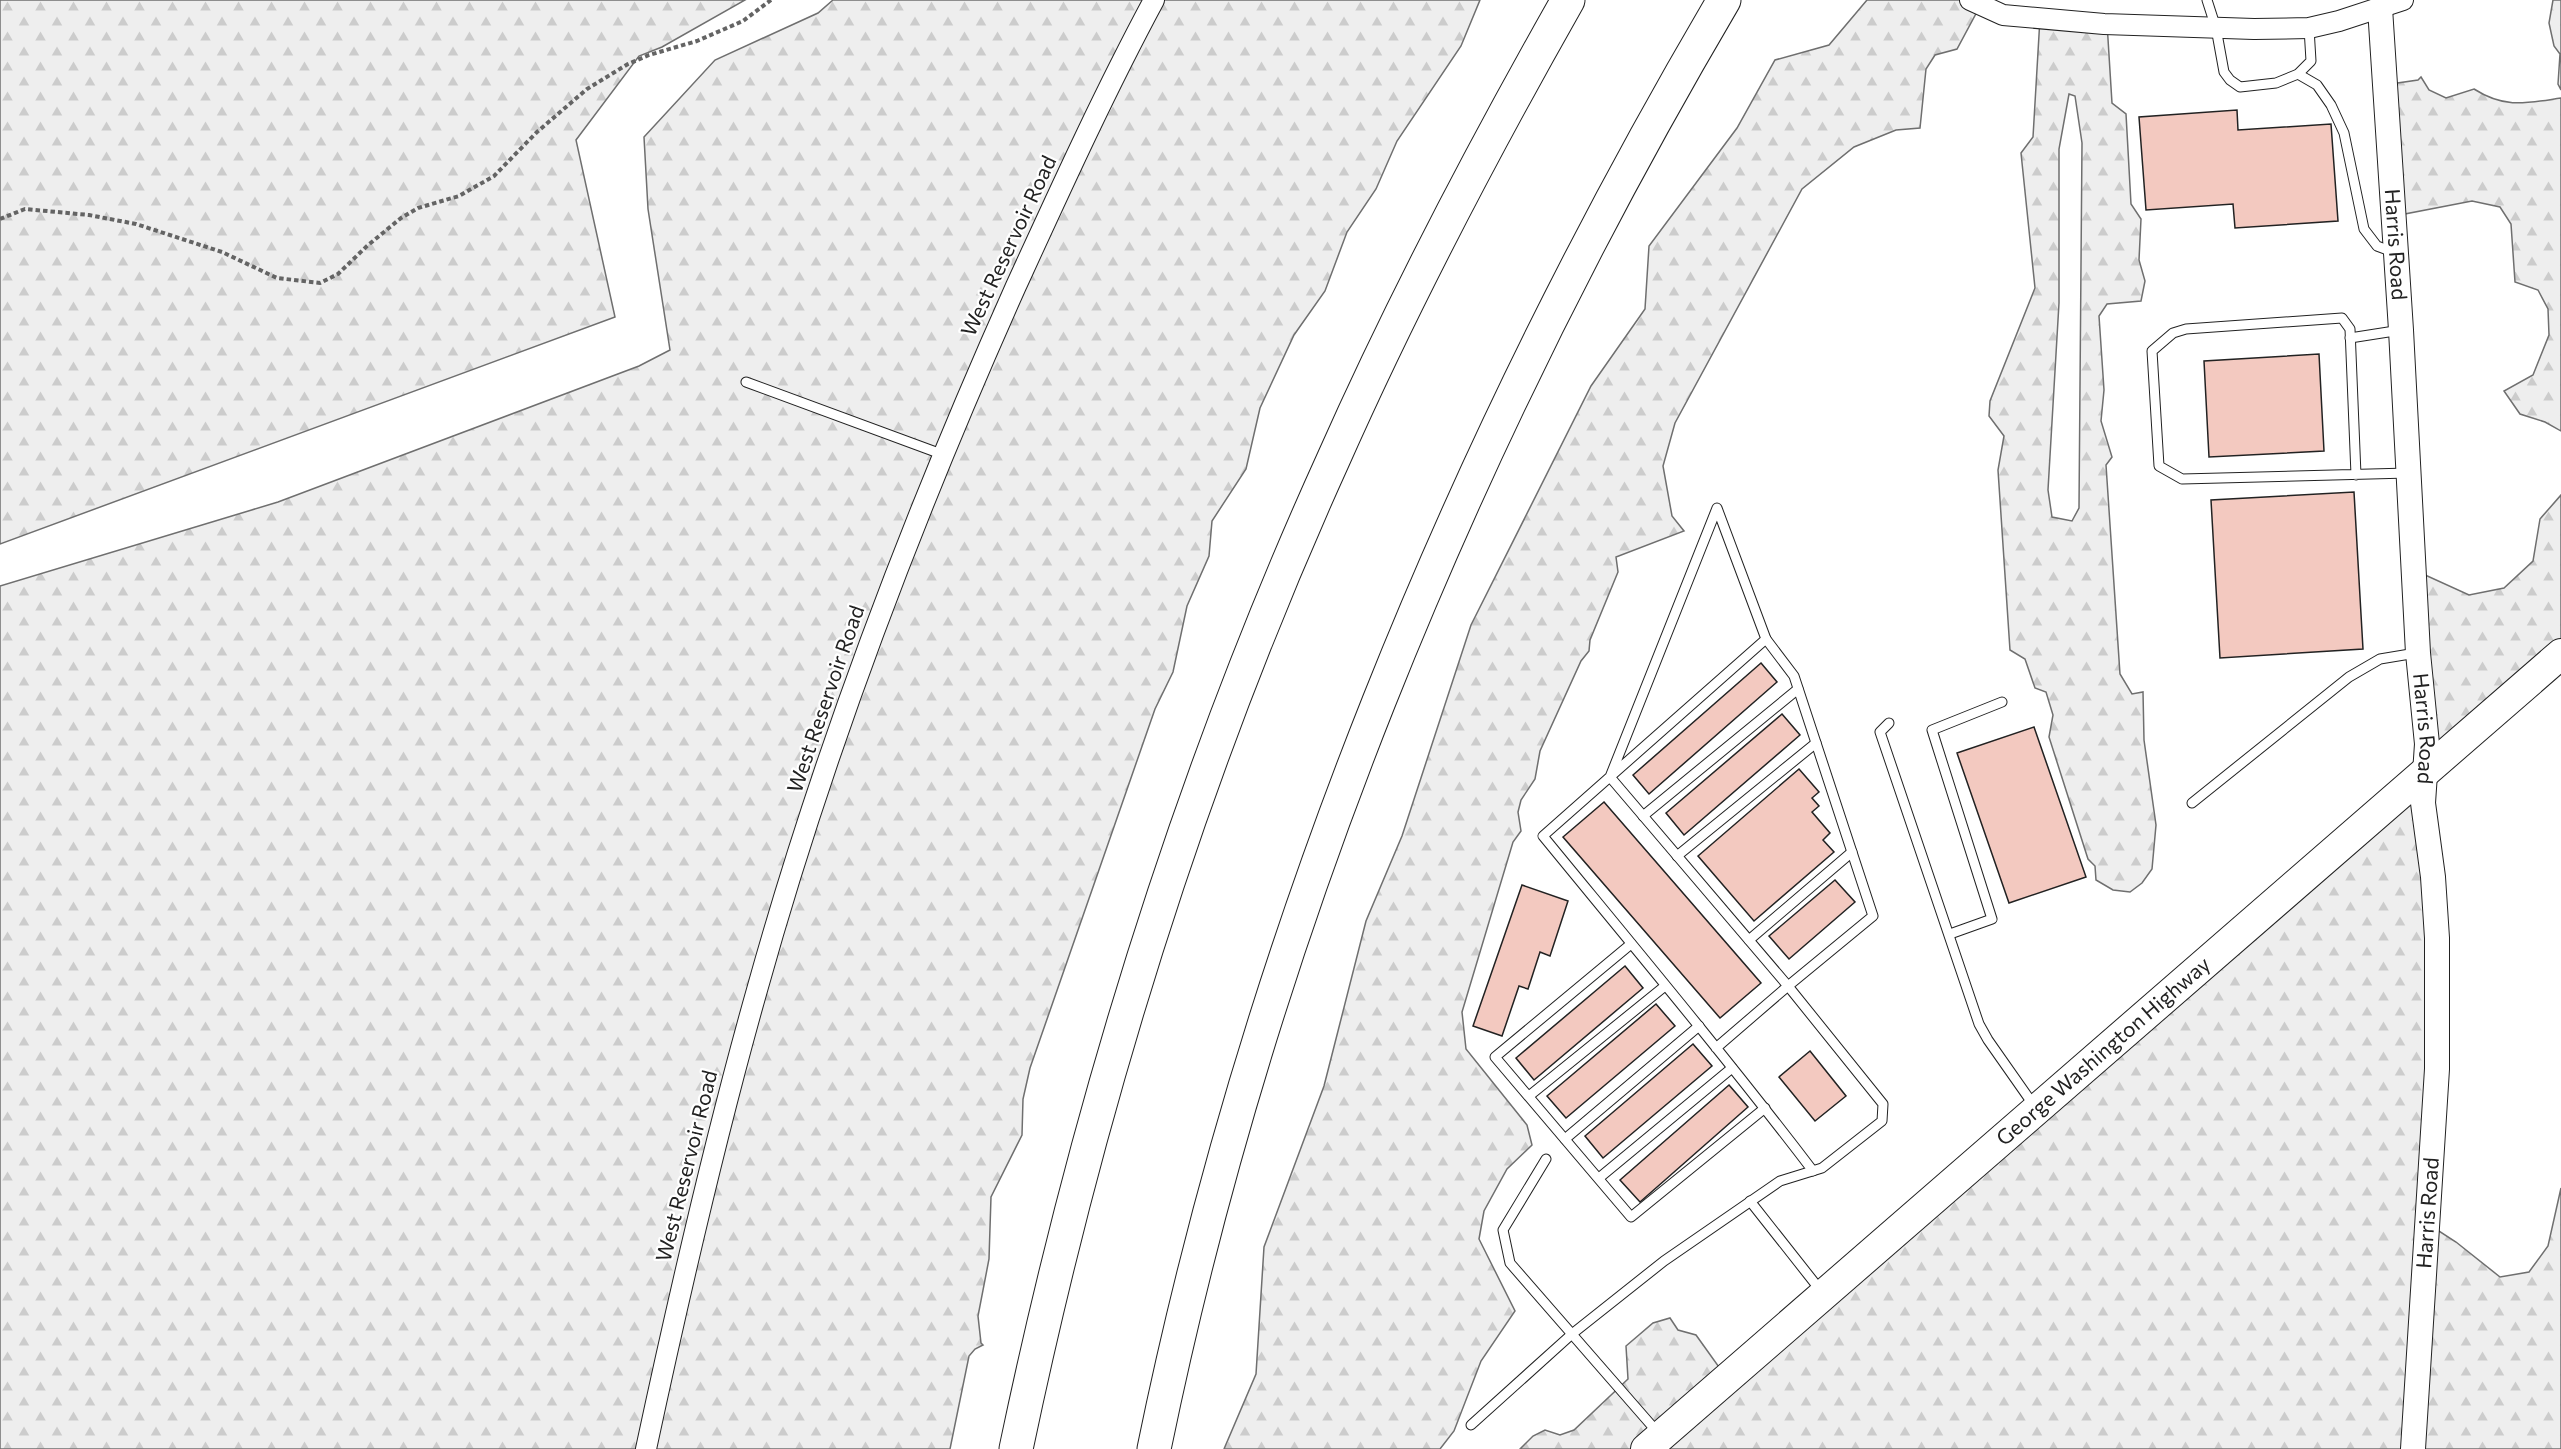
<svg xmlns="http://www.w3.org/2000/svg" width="2561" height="1449" font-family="Commissioner,sans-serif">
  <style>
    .forest { fill: url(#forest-firs); stroke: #6f6f6f; stroke-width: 1.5; fill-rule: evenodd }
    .building { fill: #f3c9c0; stroke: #222; stroke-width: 1.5 }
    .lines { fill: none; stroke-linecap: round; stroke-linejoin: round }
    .service-casing { stroke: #222; stroke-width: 11 }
    .minor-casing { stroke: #222; stroke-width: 22 }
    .tertiary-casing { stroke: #222; stroke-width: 26 }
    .primary-casing { stroke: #222; stroke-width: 32 }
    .motorway-casing { stroke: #222; stroke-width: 35 }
    .path { stroke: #646464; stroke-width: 4; stroke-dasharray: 4.5 3; stroke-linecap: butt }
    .service { stroke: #fff; stroke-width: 9 }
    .minor { stroke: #fff; stroke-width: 20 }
    .tertiary { stroke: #fff; stroke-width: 24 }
    .primary { stroke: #fff; stroke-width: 30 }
    .motorway { stroke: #fff; stroke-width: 33 }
    .labels { text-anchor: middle; stroke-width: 4.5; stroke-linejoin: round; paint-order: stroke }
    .street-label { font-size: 21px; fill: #222; stroke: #fff }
  </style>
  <defs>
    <pattern id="forest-firs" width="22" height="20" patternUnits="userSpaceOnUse" patternTransform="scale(1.5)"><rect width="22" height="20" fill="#eee"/><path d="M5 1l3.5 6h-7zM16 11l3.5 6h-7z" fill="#ccc"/></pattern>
  </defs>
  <rect width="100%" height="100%" fill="#fff"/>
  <g class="forest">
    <path d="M0,0H745L662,47L639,56L576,140L615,317L0,544Z"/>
    <path d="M833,0H1480L1461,46L1397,141L1376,189L1347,232L1325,291L1294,335L1260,408L1246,469L1212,521L1209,556L1187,606L1173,672L1155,709L1030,1068L1023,1099L1022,1135L991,1197L989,1259L978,1316L981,1343L983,1345L975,1349L969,1356L950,1449H0V586L278,502L639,366L670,350L648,209L644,137L715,60L818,13Z"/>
    <path d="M1867,0H1975L1979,8L1957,49L1935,55L1926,69L1920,128L1896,130L1854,147L1802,189L1675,423L1663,466L1672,516L1684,531L1616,557L1618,572L1590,640L1589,651L1581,661L1540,751L1535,779L1521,800L1518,812L1521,831L1513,842L1462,1012L1466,1049L1527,1125L1532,1145L1507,1169L1484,1211L1479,1239L1515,1311L1481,1361L1454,1431L1440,1449H1224L1256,1374L1264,1247L1324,1086L1366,921L1402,836L1471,625L1591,386L1645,309L1649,246L1737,128L1775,60L1829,45Z"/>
    <path d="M2553,0H2561V90L2558,84L2560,54L2554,46L2549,23Z"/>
    <path d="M2040,18L2107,23L2112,103L2126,114L2131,204L2141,219L2139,260L2145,281L2141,301L2107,304L2099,316L2104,390L2101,421L2112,457L2106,465L2120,674L2132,694L2143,692L2144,740L2156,825L2152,869L2142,883L2130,892L2113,890L2096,880L2095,866L2088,859L2049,737L2053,715L2046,692L2035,688L2025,659L2010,650L1998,470L2004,436L1989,416L1990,401L2035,288L2021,153L2033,137ZM2069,94L2075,96L2082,143L2079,508L2072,521L2052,517L2048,490L2059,303V149Z"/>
    <path d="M2421,77L2429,90L2446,98L2474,89C2505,109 2527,103 2561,98V431L2545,422L2520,414L2504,391L2533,375L2549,335L2548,309L2538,290L2515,282L2511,224L2500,207L2472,201L2389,217L2377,86L2418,80Z"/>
    <path d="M2561,495V656L2430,770L2412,569L2469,595L2504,588L2533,561L2540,519Z"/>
    <path d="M2409,792L2432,801L2425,1222L2456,1242L2500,1277L2529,1272L2548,1246L2561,1188V1449H1520L1533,1436L1545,1430L1560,1435L1574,1430L1628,1379L1626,1346L1653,1323L1670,1318L1678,1330L1696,1335L1726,1377Z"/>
  </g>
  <g class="building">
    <path d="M2237,110L2238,130L2331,124L2338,221L2235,228L2233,204L2146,210L2139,117Z"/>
    <path d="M2319,354L2324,451L2209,457L2204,361Z"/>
    <path d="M2354,492L2363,649L2220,658L2211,500Z"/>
    <path d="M1761,663L1777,682L1649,794L1633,775Z"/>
    <path d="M1782,714L1800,735L1684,835L1666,813Z"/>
    <path d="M2034,727L2086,877L2009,903L1957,753Z"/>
    <path d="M1799,769L1819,792L1812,798L1819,806L1812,812L1830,833L1823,840L1834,852L1754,921L1698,856Z"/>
    <path d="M1604,802L1761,983L1720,1018L1563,837Z"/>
    <path d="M1835,880L1855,902L1789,959L1769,936Z"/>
    <path d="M1522,885L1568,901L1550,956L1540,952L1528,989L1519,986L1502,1036L1473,1026Z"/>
    <path d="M1625,966L1643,988L1534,1080L1516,1058Z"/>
    <path d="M1656,1004L1675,1026L1566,1118L1547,1096Z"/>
    <path d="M1693,1044L1712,1066L1603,1158L1585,1136Z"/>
    <path d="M1810,1051L1846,1096L1815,1121L1779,1077Z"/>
    <path d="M1729,1085L1748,1107L1640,1202L1620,1180Z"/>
  </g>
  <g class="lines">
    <g class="service-casing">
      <g id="service">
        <path d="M2207,0L2216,28L2224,72L2230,80L2240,87L2276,83L2298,74L2311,61L2309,28"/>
        <path d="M2298,74L2317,85L2331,105L2344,133L2364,229L2377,246L2393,252"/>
        <path d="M2350,338L2401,330"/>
        <path d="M746,382L944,455"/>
        <path d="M2356,475L2350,329L2342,318L2186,329L2173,333L2152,351L2159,466L2182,479L2408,473"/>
        <path d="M1889,723L1880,732L1979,1024L1988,1040L2035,1107"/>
        <path d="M2192,803L2349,677L2380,659L2416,653"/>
        <path d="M1643,816L1798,689"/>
        <path d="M1677,856L1816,743"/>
        <path d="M1950,934L1992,919L1932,730L2002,702"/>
        <path d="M1749,940L1852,852"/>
        <path d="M1631,944L1495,1057L1631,1217L1765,1108"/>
        <path d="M1716,1048L1788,986L1610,777L1717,508L1766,639L1543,836C1634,947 1726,1057 1813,1171"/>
        <path d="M1529,1096L1665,986"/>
        <path d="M1565,1139L1699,1026"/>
        <path d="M1546,1159L1503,1230L1510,1263L1659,1434"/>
        <path d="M1599,1178L1732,1068"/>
        <path d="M1750,1201L1821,1291"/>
        <path d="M1471,1425L1572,1334L1664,1261L1780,1181L1822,1168L1882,1121L1883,1104L1788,986L1873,916L1794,676L1766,639"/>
      </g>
    </g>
    <g class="minor-casing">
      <g id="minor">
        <path d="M1970,0L2003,15L2104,24L2254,29L2309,28L2339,21L2403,0"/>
        <path d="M646,1449C679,1295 714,1142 757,990C824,749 914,514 1016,286C1060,190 1104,93 1154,0"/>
      </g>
    </g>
    <g class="tertiary-casing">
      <g id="tertiary">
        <path id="s1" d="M2380,8L2401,330L2418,653L2427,744L2423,803L2433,877L2437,938V1069L2413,1449"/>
      </g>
    </g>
    <g class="primary-casing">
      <g id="primary">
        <path id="s2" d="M1646,1449L2561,654"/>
      </g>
    </g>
    <g class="motorway-casing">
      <g id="motorway">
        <path d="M1016,1449C1087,1110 1190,775 1333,460C1403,302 1483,150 1568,0"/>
        <path d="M1154,1449C1259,937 1459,450 1724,0"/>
      </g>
    </g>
    <path class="path" d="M0,219L25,209L89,215L136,224L222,252L277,278L320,283L338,274L367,246L401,218L418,208L459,196L494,176L537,132L587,89L628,64L649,55L697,41L743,21L771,0"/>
    <use href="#service" class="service"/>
    <use href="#minor" class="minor"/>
    <use href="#tertiary" class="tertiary"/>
    <use href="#primary" class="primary"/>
    <use href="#motorway" class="motorway"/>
  </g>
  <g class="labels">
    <g class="street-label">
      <text dy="7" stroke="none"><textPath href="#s1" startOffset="237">Harris Road</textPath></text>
      <text transform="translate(1009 246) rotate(-65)" y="7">West Reservoir Road</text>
      <text transform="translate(826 699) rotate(-71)" y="7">West Reservoir Road</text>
      <text dy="7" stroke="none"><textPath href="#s1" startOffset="722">Harris Road</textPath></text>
      <text dy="7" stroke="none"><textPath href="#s2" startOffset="606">George Washington Highway</textPath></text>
      <text transform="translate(687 1166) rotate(-76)" y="7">West Reservoir Road</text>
      <text transform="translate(2428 1213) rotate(-86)" y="7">Harris Road</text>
    </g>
  </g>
</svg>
